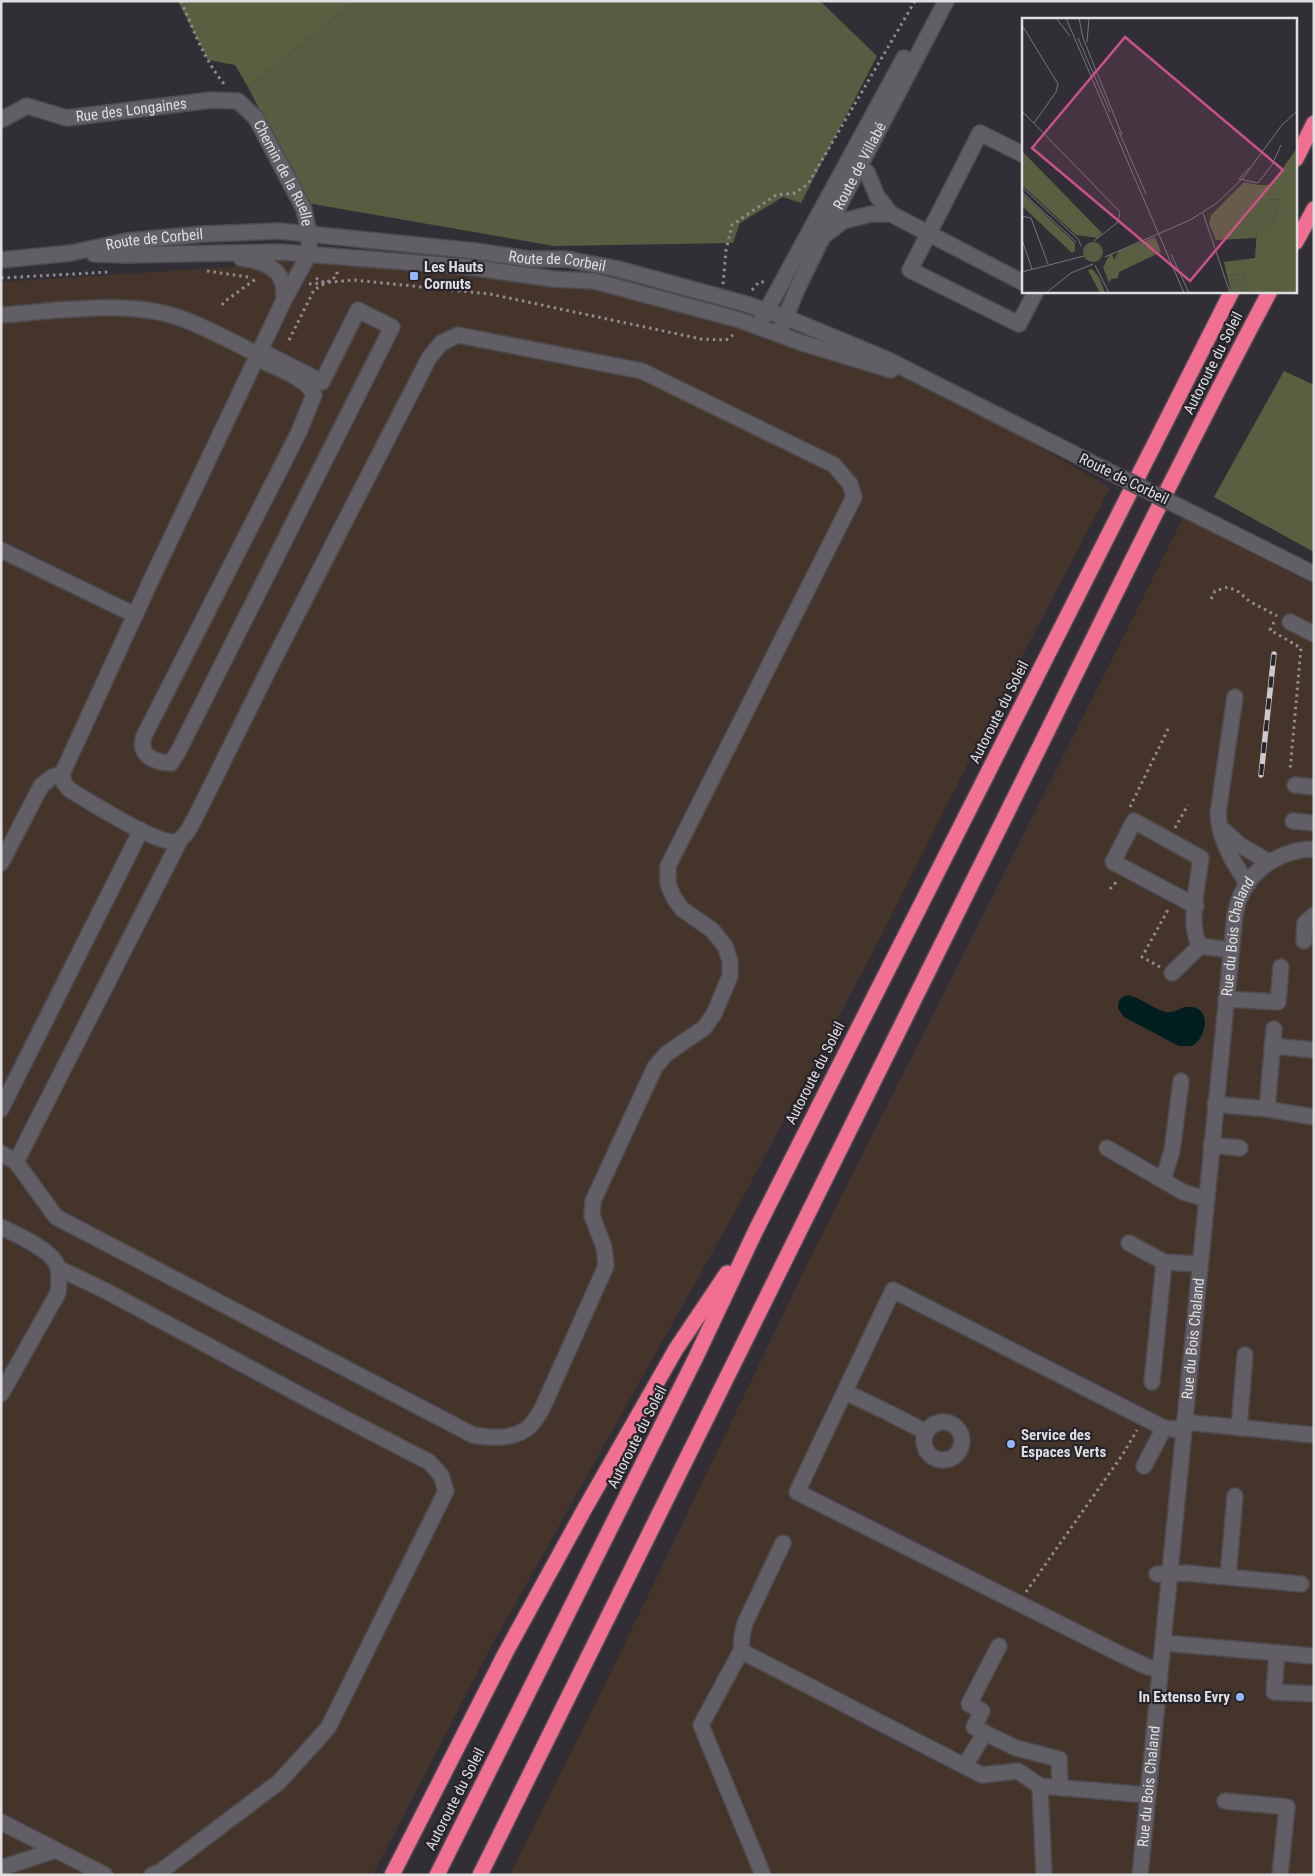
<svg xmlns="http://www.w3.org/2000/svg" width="1315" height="1876" font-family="'Roboto Condensed',sans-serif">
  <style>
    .industrial { fill: #453429 }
    .green { fill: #585d41 }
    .forest { fill: #5a5f41 }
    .water { fill: #001d1f }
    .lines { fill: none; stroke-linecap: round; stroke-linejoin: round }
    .minor-casing { stroke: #4c4b4f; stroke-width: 18 }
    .highway-casing { stroke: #4c4b4f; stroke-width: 18 }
    .path { stroke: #8f8d92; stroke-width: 3; stroke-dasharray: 2.5 4; stroke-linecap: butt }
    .minor { stroke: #615f65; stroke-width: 15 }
    .highway { stroke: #f16f91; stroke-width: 15 }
    .rail-casing { stroke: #cbcace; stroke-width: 5.5 }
    .rail { stroke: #27252b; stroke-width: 4; stroke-dasharray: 11; stroke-linecap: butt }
    .minor-bridge-casing { stroke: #4c4b4f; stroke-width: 18; stroke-linecap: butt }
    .minor-bridge { stroke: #615f65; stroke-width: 15 }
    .poi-dot { fill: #95b6fd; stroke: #27252b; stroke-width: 2 }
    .labels { text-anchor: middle; stroke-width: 4.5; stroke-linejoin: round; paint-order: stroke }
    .street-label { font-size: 15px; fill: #dfdee1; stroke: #27252b }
    .poi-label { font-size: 15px; font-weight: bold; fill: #dfdee1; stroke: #27252b; text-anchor: start }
    .inset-road { fill: none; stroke: #77757a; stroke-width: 1 }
    .view { fill: #cb5383; fill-opacity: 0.15; stroke: #cb5383; stroke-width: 2.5 }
    .inset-edge { fill: none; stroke: #dfdee1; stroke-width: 2.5 }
  </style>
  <rect width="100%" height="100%" fill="#312f35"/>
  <g class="industrial">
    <path d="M311,248L369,251L498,265L595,278L760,317L807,334L935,385L1110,488L1013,674L876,946L739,1205L488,1652L373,1875H1V282L245,266Z"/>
    <path d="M1183,518L1314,584V1875H510L601,1693L803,1273Z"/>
  </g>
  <path class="green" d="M355,1H820L877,56L801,203L783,197L740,223L733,243L554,246L307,203L248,87Z"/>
  <g class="forest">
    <path d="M178,1H355L248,87L235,65L208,60Z"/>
    <path d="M1284,371L1314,385V552L1214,497Z"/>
  </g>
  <path class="water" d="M1127,995C1141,997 1152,1009 1166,1012C1175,1014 1182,1005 1192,1007C1212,1010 1206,1038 1192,1046H1179L1124,1017L1118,1008C1118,1001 1120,998 1127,995Z"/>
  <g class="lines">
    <g class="minor-casing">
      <g id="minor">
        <path id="s1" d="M1,120L27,106L67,118L212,100L238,101L256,118L304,209L309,234V254L284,300L153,576L62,774L64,783L70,790C87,800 160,847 177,841C187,837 194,819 199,810L271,665L429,358L441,343L458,335L642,371L834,465L850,484L854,497L668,866V884L674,898L682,909L712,930L725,946L730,961V976L714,1014L704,1028L666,1054L655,1067L593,1201L592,1216L604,1247L606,1266L542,1409C538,1415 535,1421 530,1426C515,1440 492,1438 473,1435L56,1217L16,1162"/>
        <path d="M1024,155L980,133L910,270L1019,324L1036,291"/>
        <path d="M867,172L877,196L891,214"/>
        <path d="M826,234L843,221L871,214H891L1024,283"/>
        <path d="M94,254L127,255L280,252L469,267L553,279L594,281L740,320L802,343L891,370"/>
        <path d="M241,258C255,260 275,265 281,279C284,284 284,293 284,300"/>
        <path id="s2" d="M1,260L71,253L127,241L203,234L279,231L475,251L529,259H566L618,269L746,304L785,317L886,359L1082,458"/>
        <path d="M1,315C57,311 130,299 183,319C210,329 234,343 259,355"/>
        <path d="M762,319L904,58"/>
        <path id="s3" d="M782,326L797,289L823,236L946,1"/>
        <path d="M258,359C274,367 308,378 314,395L298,434L144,736C137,755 155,763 171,763L178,752L392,327L358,310L322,382L261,351"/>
        <path d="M1218,526L1314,574"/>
        <path d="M1,550L135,615"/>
        <path d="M1290,622L1314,634"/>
        <path d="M1235,697L1218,813C1219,839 1233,863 1248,884"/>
        <path d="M1295,785L1314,787"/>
        <path d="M1293,821L1314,823"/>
        <path d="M1220,827L1240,845L1269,862"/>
        <path d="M1,863L41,786L52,777L62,774"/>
        <path d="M1196,906L1113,862L1134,821L1201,858C1198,883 1187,925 1200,946"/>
        <path d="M1304,941L1305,923L1314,915"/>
        <path d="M1172,973L1200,946L1231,950"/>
        <path d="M1226,999L1278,1002L1281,967"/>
        <path d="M1272,1046L1314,1050"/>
        <path d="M1215,1104L1267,1109L1314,1117"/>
        <path d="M1,1109L141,830"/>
        <path d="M1267,1109L1274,1029"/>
        <path d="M1211,1145L1240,1148"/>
        <path d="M1107,1148L1183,1192L1206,1199"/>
        <path d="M1,1153L16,1162L180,840"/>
        <path d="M1163,1180L1172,1151L1181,1081"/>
        <path d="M1,1227C16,1234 51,1250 57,1265C60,1274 59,1284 58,1293L1,1394"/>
        <path d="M1129,1243L1164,1262L1199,1264"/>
        <path d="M58,1268L106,1291L317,1404L429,1462L441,1475L446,1491L328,1728L279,1782L160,1872L152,1875"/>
        <path d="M1152,1382L1164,1262"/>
        <path d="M845,1392L883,1410"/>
        <path d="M889,1413L926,1432"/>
        <path d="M1184,1422L1314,1435"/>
        <circle cx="943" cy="1441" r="19"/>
        <path d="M1239,1428L1245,1355"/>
        <path d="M1144,1466L1164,1428"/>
        <path d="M1157,1574L1185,1573L1301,1584"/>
        <path d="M1228,1577L1235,1496"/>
        <path d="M1163,1643L1314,1656"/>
        <path d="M741,1651L742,1636L745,1623L783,1543"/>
        <path d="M1277,1653L1274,1692L1314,1694"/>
        <path d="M1160,1669L1148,1667L1124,1656L797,1492L893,1290L1164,1428L1183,1430"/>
        <path d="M985,1733L974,1727L982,1711L969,1704L999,1646"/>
        <path d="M965,1765L985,1733L1016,1748L1059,1759L1060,1787"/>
        <path d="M1040,1786L1044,1875"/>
        <path d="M1225,1801L1287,1807L1280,1875"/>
        <path d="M1,1822L105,1875"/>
        <path d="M1,1868L56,1850"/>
        <path d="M763,1875L701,1725L741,1651L982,1775L1018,1771L1040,1786L1148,1795"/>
        <path id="s4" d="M1140,1875L1235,914C1237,908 1238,901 1241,895C1253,867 1284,849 1314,849"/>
      </g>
    </g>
    <g class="highway-casing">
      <g id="highway">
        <path d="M1296,159L1314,123"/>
        <path d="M1296,242L1314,209"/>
        <path d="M392,1875L506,1652L584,1510L676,1349L727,1273"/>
        <path d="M437,1875L696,1357L756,1230L1232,291"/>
        <path d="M480,1875C643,1542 808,1210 974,879C1072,683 1167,485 1270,291"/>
      </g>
    </g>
    <g class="path">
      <path d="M181,1C194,31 204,60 225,85"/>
      <path d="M207,271L248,277"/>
      <path d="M1,278L109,272"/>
      <path d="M316,278L325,283"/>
      <path d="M309,284L354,280L490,294L701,339L726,340L733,335"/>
      <path d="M723,284L726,250L732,225L776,195L795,193L808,184L915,1"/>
      <path d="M752,290L759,282H765"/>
      <path d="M222,305L224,302L257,278"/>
      <path d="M289,340L314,290L337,276V271"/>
      <path d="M1211,599L1215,591L1228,587L1239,592L1249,601L1277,616"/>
      <path d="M1274,622L1270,630L1301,648L1290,771"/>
      <path d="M1130,807L1169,727"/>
      <path d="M1175,828L1188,805"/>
      <path d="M1110,889L1118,880"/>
      <path d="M1160,967L1142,957L1169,908"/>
      <path d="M1026,1592L1123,1454L1137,1430"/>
    </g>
    <use href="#minor" class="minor"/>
    <use href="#highway" class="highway"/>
    <g class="rail-casing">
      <path id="rail" d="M1261,775L1274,654"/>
    </g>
    <use href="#rail" class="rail"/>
    <g class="minor-bridge-casing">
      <path id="minor-bridge" d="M1082,458L1218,526"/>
    </g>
    <use href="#minor-bridge" class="minor-bridge"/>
  </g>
  <g class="poi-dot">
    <rect x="409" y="271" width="10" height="10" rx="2.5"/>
    <circle cx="1011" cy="1444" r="5"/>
    <circle cx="1240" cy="1697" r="5"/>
  </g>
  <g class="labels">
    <g class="street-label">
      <text dy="5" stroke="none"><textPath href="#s1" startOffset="136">Rue des Longaines</textPath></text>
      <text dy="5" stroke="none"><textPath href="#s3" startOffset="178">Route de Villabé</textPath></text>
      <text dy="5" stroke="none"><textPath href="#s1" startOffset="330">Chemin de la Ruelle</textPath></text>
      <text dy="5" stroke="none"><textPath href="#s2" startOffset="155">Route de Corbeil</textPath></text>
      <text dy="5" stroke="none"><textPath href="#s2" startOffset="560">Route de Corbeil</textPath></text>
      <text transform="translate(1213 363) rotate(-63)" y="5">Autoroute du Soleil</text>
      <text transform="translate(1124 479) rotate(26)" y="5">Route de Corbeil</text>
      <text transform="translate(999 712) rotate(-63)" y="5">Autoroute du Soleil</text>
      <text dy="5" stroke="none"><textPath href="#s4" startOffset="944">Rue du Bois Chaland</textPath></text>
      <text transform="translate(815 1073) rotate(-63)" y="5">Autoroute du Soleil</text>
      <text dy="5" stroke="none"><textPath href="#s4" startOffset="539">Rue du Bois Chaland</textPath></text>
      <text transform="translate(637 1437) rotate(-63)" y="5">Autoroute du Soleil</text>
      <text dy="5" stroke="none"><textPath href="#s4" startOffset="89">Rue du Bois Chaland</textPath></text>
      <text transform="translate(455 1799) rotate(-63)" y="5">Autoroute du Soleil</text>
    </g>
    <g class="poi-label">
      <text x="424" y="272">Les Hauts<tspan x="424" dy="17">Cornuts</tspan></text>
      <text x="1021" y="1440">Service des<tspan x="1021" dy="17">Espaces Verts</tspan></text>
      <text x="1230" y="1702" text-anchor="end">In Extenso Evry</text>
    </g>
  </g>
  <g transform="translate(1022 18)">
    <rect width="275" height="275" fill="#312f35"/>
    <path d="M222,164L236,167V186L247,181L258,182L251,211L236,209L234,220L194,222L187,206L189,197ZM61 234a10 10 0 1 1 20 0a10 10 0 1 1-20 0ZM202,244L207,257L223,255L226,275H209Z" fill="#585d41"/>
    <path d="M275,130V275H226L223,255L206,257L202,244L233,240L235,209L251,210L258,182L247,181L244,188L236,186V167H249ZM0,133L80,215L75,220L54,217L0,167ZM0,175L53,225V233L50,235L0,188ZM133,219L139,234L97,254L96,260L89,261L87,265L81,249L87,238L90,236L92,242L97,233ZM70,251L77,259L83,275H78L66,252Z" fill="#5a5f41"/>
    <path class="inset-road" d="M34,0L48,18M44,0L162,275M57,0L61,20L100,117M0,7L36,66L34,74L12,105M56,20L88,94M65,24L67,0M0,93L98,194L96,204L72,223M97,114L124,176M218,161L236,165L250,147L259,127M216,162L227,150M0,169L56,221L59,228M0,174L54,224M181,195L208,275M0,198L9,200L26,246M0,222L10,251M149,236L167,275M83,239L168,202L195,185L222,159L259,108L275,93M73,247L87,275M0,254L62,238M24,275L49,255L71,246"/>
    <path class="view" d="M103,19L261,152L168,263L10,130Z"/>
    <rect width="275" height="275" class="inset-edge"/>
  </g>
  <rect width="1315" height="1876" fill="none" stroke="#dfdee1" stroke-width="5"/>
</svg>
